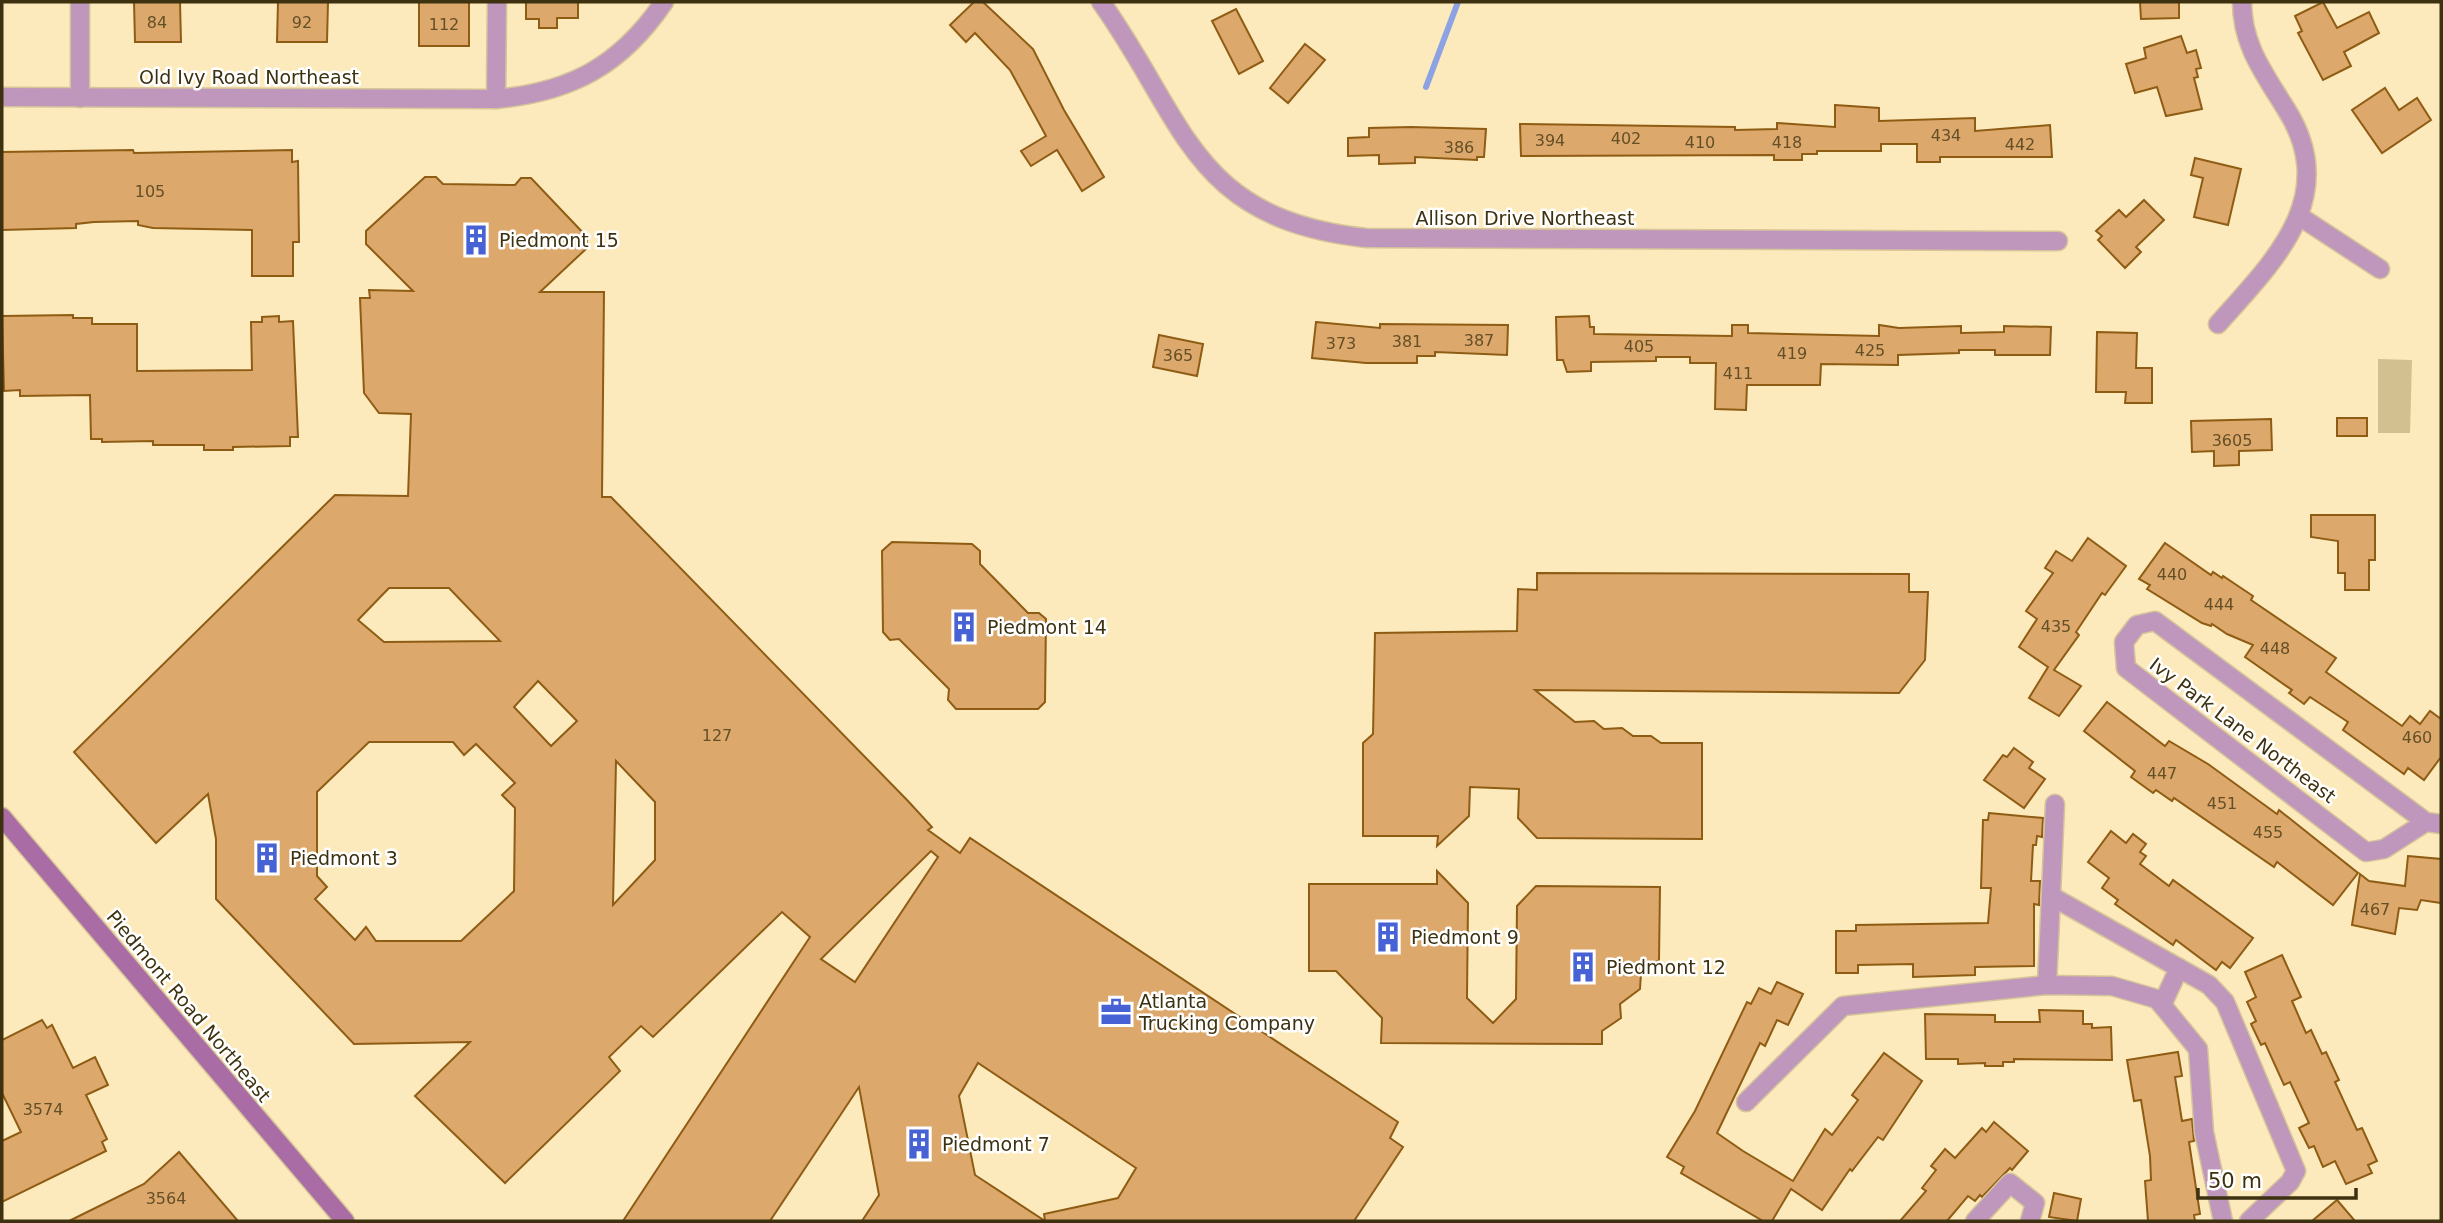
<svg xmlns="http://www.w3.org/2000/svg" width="2443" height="1223" font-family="'DejaVu Sans',sans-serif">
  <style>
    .green { fill: #d2c091 }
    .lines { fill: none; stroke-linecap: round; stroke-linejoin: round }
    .stream { stroke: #8ca2e3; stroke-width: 6 }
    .building { fill: #dca86c; stroke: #8f5c14; stroke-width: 2; fill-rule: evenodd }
    .minor-casing { stroke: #d6c599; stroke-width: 21 }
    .tertiary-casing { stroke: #d6c599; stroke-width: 21 }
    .secondary-casing { stroke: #d6c599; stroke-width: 21 }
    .minor { stroke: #c097bc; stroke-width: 18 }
    .tertiary { stroke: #c097bc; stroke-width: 18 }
    .secondary { stroke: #a96ca4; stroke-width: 18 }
    .labels { text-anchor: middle; stroke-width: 5; stroke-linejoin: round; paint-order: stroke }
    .number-label { font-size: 16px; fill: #654f26 }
    .street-label { font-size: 19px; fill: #3d310f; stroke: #fff }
    .poi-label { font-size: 19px; fill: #3d310f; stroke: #fff; text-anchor: start }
  </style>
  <rect width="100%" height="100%" fill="#fceabc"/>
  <path class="green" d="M2378,359L2412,360L2410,433H2378Z"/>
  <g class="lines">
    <path class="stream" d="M1426,87L1458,2"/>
  </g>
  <g class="building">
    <path d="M134,2H180L181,42H135Z"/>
    <path d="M278,2H328L327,42H277Z"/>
    <rect x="419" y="2" width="50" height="44"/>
    <path d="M526,2H578V18H557V28H539V19H526Z"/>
    <path d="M974,2H983L1033,49L1064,110L1104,177L1082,191L1057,150L1031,166L1021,151L1046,136L1010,70L975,33L966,42L950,25Z"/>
    <path d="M2140,2H2179V18L2141,19Z"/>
    <path d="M2323,2L2337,28L2369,12L2379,33L2344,52L2351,66L2323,80L2298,33L2302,31L2295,16Z"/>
    <path d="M1236,9L1263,61L1239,74L1212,21Z"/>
    <path d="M2181,36L2187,53L2196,50L2201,68L2196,69L2198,77L2194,78L2202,109L2166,116L2157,87L2135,93L2126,64L2146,58L2144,48Z"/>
    <path d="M1305,44L1325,60L1288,103L1270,88Z"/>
    <path d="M2385,88L2399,110L2417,98L2431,120L2382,153L2352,110Z"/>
    <path d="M1835,105L1879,108V121L1975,118V131L2050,125L2052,157H1940V162H1917V144H1881V151H1817V154H1802V160H1774V155L1521,156L1520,124L1735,127V130L1777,129V123L1835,127Z"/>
    <path d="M1411,127L1486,129L1484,157H1477V160L1415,157V163L1379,164V155L1348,156V138L1369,137V128Z"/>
    <path d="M133,150L134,153L292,150V162L298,161L299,242H293V276H252V230L153,228L138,225V221L94,222L76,224V228L2,230V152Z"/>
    <path d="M2195,158L2241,169L2228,225L2194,217L2203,178L2191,175Z"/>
    <path d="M425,177H436L443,184L515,185L521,178H531L587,237V248L540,292H604L602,497H611L908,801L932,827L928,830L960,853L970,838L1398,1122L1390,1138L1403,1147L1354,1221H1045L1044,1214L1118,1198L1136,1168L978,1063L959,1096L975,1175L1045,1221H862L879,1195L859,1087L770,1221H623L810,937L782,912L653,1037L641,1026L609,1057L620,1071L505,1183L415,1096L470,1042L354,1044L216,899V839L208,794L156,843L74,752L335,495L408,496L411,414L379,413L364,393L360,298H370L369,290L413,291L366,244V231ZM389,588H449L500,641L384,642L358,620ZM538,681L577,721L551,746L514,707ZM369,742H453L464,755L476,744L515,783L502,795L515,808L514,891L461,941H376L366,927L355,940L315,899L327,887L317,876V792ZM616,761L655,802V860L613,905ZM931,851L938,857L855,982L821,959Z"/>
    <path d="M2144,200L2164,220L2136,247L2141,252L2125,268L2098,240L2102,236L2096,231L2119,210L2126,217Z"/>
    <path d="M73,315V318H92V324H137V371L252,370L251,322H262V317L279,316V322L293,321L298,437H290V446L233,447V450H204V445H153V441L102,442V439H91L90,395L20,396V390L4,391L2,316Z"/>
    <path d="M1589,316L1590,327H1594V334L1732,336V325H1748V333L1879,336V325L1899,328L1961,326V333L2004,332V326L2051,327L2050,355H1995V350H1959V353L1898,355V365L1821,364L1820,385H1747L1746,410L1715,409L1716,363H1690V357H1656V361L1591,362V371L1567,372L1563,360H1557L1556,317Z"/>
    <path d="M1316,322L1380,328V324L1508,325L1507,355L1435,352V356H1417V363H1366L1312,358Z"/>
    <path d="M2097,332L2137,333L2136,368H2152V403H2125L2126,392H2096Z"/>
    <path d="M1159,335L1203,344L1197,376L1153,367Z"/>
    <rect x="2337" y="418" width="30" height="18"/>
    <path d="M2271,419L2272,450L2239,451V465L2214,466V451L2192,452L2191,421Z"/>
    <path d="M2311,515H2375V560H2369V590H2345V573H2338V541L2311,537Z"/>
    <path d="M2088,538L2126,566L2105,595L2102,593L2076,632L2079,635L2054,670L2081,686L2059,716L2029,698L2048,667L2019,647L2037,619L2026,611L2053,573L2045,568L2056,551L2072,561Z"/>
    <path d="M892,542L972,544L980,551V564L1028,613H1039L1046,619L1045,702L1038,709H956L948,700L949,689L899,639L890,640L883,632L882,551Z"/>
    <path d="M2165,543L2211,575L2213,572L2222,578L2223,576L2253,596L2251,600L2336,658L2326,672L2402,726L2410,716L2420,724L2430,711L2441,719V757L2424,780L2408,768L2404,774L2343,730L2348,722L2310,697L2304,704L2289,693L2292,690L2245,657L2253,645L2227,634L2212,624L2211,626L2202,623L2147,589L2150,585L2139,579Z"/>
    <path d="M1537,573L1909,574V592H1928L1925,660L1899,693L1535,690L1575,722L1594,721L1604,729L1622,728L1633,736H1651L1661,743H1702V839L1537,838L1518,818L1519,789L1470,787L1469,816L1437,846L1438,836H1363V743L1373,734L1375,633L1517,631L1518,589L1537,590Z"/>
    <path d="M2107,702L2165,746L2169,741L2208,764L2277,814L2279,810L2358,873L2333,905L2277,862L2274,867L2174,798L2172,801L2156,790L2153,793L2131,777L2135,771L2084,731Z"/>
    <path d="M2014,748L2033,762L2029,768L2045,779L2024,808L1984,780L2003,755L2007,757Z"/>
    <path d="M1989,813L2043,818L2042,837L2037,836L2036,845H2033L2031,881H2040L2039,905L2034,904V966L1975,967V975L1913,977V964L1858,965V973H1836V931H1856V925L1988,923L1991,888H1981L1983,820H1988Z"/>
    <path d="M2111,831L2126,843L2133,834L2146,844L2140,852L2146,856L2140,864L2169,886L2173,880L2253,938L2230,968L2222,962L2216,970L2176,940L2173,945L2115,904L2118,900L2102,888L2109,878L2088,862Z"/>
    <path d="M2408,856L2441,859V903L2421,900L2417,910L2399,908L2395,934L2352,925L2360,874L2369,881L2405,886Z"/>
    <path d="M1437,871L1468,903L1467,998L1493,1023L1516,999L1517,906L1536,886L1660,887L1659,960L1641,973L1640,989L1620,1004L1621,1018L1602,1031V1044L1381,1043L1382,1018L1336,971H1309V884H1437Z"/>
    <path d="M2282,955L2301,997L2292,1001L2306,1033L2311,1030L2322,1054L2326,1052L2339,1080L2335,1082L2357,1130L2362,1128L2377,1161L2368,1165L2372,1173L2346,1184L2335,1161L2323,1167L2314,1146L2309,1148L2299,1128L2309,1123L2290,1082L2284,1085L2265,1043L2261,1045L2251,1024L2256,1021L2247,1002L2256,997L2245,972Z"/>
    <path d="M1777,982L1803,994L1788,1025L1777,1020L1765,1046L1760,1043L1717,1133L1743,1151L1793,1181L1825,1129L1832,1135L1858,1100L1852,1095L1884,1053L1922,1081L1883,1140L1878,1137L1852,1171L1850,1169L1822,1210L1791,1189L1772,1221H1763L1681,1173L1684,1167L1667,1157L1695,1111L1747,1002L1751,1004L1759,988L1771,994Z"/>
    <path d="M2039,1010L2083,1011V1024H2092V1028L2111,1027L2112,1060L2014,1059V1062H2003V1066H1985V1063L1958,1064V1059H1926L1925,1014L1995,1015V1022H2040Z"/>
    <path d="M42,1020L47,1028L52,1025L73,1068L95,1057L108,1085L86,1095L107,1139L102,1142L106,1151L2,1202V1141L21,1132L2,1093V1040Z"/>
    <path d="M2178,1052L2182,1076L2175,1077L2182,1121L2192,1119L2194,1141L2189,1142L2200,1214L2194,1215L2195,1221H2148L2145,1181L2151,1180L2150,1156L2141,1100L2134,1101L2127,1060Z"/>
    <path d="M1994,1122L2028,1151L2012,1170L2010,1168L1982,1197L1980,1195L1975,1201L1968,1196L1947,1221H1900L1926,1191L1922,1188L1936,1170L1931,1166L1945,1149L1955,1158L1982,1128L1986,1132Z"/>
    <path d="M179,1152L238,1221H69L144,1184Z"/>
    <path d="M2054,1193L2081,1199L2077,1221L2049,1217Z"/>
    <path d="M2337,1200L2355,1221H2312Z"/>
  </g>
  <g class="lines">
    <g class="minor-casing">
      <g id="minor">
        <path d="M80,2V98"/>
        <path d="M1101,2C1187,123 1192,219 1366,238L2058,241"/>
        <path d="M496,99L497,2"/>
        <path d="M2299,216L2380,269"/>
        <path d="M2218,324C2273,262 2342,197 2286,109C2264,73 2242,45 2242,2"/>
        <path d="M2426,822L2384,849L2366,852L2126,668L2124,642L2137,625L2155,621L2426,822L2441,824"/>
        <path d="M2051,896L2209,985L2225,1002L2296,1171L2290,1182L2249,1221"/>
        <path d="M2047,985L2055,804"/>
        <path d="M2162,1005L2179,968"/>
        <path d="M1746,1102L1843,1006L2047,985L2112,986L2157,999L2198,1049L2204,1132L2223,1221"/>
        <path d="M1975,1221L2010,1183L2035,1203L2030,1221"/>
      </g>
    </g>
    <g class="tertiary-casing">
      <path id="tertiary" d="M2,97L496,99C572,92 621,65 664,2"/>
    </g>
    <g class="secondary-casing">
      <path id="secondary" d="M2,817L345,1221"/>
    </g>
    <use href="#minor" class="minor"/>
    <use href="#tertiary" class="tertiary"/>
    <use href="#secondary" class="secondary"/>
  </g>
  <defs>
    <g id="building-bare" transform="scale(2.415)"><path d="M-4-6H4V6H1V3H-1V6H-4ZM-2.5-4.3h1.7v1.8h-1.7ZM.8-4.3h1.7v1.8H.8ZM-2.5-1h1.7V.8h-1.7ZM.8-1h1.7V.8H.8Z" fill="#4662d5" stroke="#fff" stroke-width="2.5" paint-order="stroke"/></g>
    <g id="office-bare" transform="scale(2.415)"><path d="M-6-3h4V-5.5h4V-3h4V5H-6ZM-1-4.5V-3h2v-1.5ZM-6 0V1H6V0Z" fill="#4662d5" stroke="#fff" stroke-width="2.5" paint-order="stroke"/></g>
  </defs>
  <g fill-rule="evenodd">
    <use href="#building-bare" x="476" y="240"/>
    <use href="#building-bare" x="964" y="627"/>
    <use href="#building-bare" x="267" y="858"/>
    <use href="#building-bare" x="1388" y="937"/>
    <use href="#building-bare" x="1583" y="967"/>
    <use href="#office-bare" x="1116" y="1012"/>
    <use href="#building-bare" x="919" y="1144"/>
  </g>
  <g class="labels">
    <g class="number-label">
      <text x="157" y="28">84</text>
      <text x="302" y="28">92</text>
      <text x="444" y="30">112</text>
      <text x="1946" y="141">434</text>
      <text x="1626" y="144">402</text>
      <text x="1550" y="146">394</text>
      <text x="1700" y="148">410</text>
      <text x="1787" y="148">418</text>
      <text x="2020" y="150">442</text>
      <text x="1459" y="153">386</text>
      <text x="150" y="197">105</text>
      <text x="1479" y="346">387</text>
      <text x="1407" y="347">381</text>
      <text x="1341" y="349">373</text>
      <text x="1639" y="352">405</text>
      <text x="1870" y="356">425</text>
      <text x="1792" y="359">419</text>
      <text x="1178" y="361">365</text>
      <text x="1738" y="379">411</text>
      <text x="2232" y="446">3605</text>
      <text x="2172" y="580">440</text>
      <text x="2219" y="610">444</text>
      <text x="2056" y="632">435</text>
      <text x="2275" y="654">448</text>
      <text x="717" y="741">127</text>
      <text x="2417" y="743">460</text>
      <text x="2162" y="779">447</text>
      <text x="2222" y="809">451</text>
      <text x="2268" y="838">455</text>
      <text x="2375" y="915">467</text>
      <text x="43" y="1115">3574</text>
      <text x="166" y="1204">3564</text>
    </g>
    <g class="street-label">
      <text x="249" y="84">Old Ivy Road Northeast</text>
      <text x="1525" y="225">Allison Drive Northeast</text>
      <text transform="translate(2243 730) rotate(37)" y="7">Ivy Park Lane Northeast</text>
      <text transform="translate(189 1006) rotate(50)" y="7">Piedmont Road Northeast</text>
    </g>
    <g class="poi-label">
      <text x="499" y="247">Piedmont 15</text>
      <text x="987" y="634">Piedmont 14</text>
      <text x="290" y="865">Piedmont 3</text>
      <text x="1411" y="944">Piedmont 9</text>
      <text x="1606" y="974">Piedmont 12</text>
      <text x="1139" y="1008">Atlanta<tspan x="1139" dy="22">Trucking Company</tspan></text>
      <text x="942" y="1151">Piedmont 7</text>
    </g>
  </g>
  <rect width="2443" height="1223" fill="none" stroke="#3d310f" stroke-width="7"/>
  <path d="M2198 1188v10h158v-10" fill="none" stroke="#3d310f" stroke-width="3.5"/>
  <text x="2208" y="1188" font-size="21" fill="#3d310f" stroke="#ffffff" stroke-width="5" paint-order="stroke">50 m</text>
</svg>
